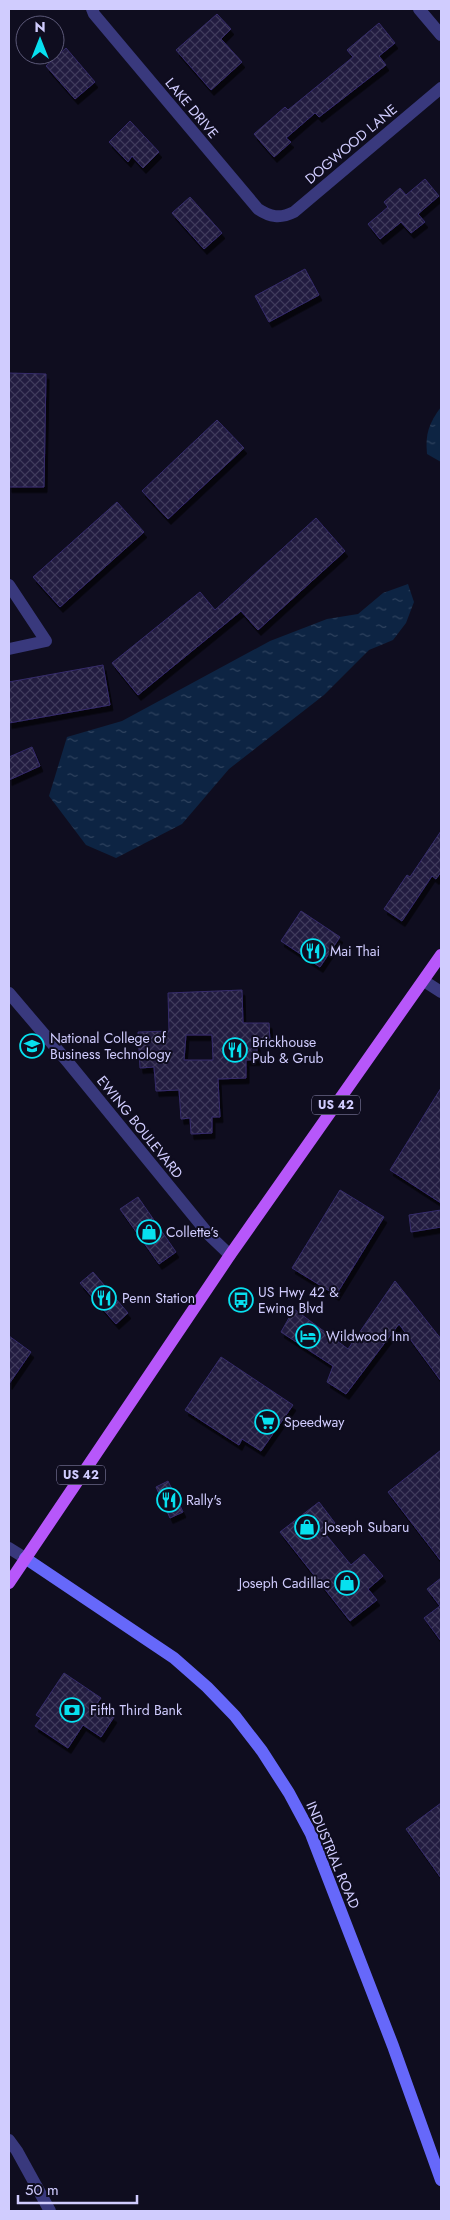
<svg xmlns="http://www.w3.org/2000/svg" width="450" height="2220" font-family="Jost,sans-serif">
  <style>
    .water { fill: url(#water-ripples) }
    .building { fill: url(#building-cross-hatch); stroke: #362c6b; fill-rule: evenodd; filter: url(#shadow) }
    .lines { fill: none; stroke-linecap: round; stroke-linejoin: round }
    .minor { stroke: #39397d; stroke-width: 12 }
    .tertiary { stroke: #39397d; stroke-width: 12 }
    .secondary { stroke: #6668fa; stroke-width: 12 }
    .primary { stroke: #b757fa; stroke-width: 12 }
    .labels { text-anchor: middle; stroke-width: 4; stroke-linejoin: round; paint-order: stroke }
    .shield { fill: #0f0d1f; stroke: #9693bb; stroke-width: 1 }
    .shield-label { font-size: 12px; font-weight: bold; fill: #d0ccfe }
    .street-label { font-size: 14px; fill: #d0ccfe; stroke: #0f0d1f }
    .poi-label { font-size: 14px; fill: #d0ccfe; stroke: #0f0d1f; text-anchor: start }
  </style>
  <defs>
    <pattern id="water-ripples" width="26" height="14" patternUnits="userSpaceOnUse" patternTransform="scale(1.25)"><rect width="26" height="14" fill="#0d2443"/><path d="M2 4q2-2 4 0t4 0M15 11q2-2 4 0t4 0" fill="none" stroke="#2f435f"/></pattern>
    <pattern id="building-cross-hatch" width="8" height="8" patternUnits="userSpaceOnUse" patternTransform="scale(1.25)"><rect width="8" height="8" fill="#201a3f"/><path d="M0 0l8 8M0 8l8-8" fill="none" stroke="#3f3a5c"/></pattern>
    <filter id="shadow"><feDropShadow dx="3" dy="5.5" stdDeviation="0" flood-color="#0009"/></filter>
  </defs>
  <rect width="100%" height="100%" fill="#0f0d1f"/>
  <g class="water">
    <path d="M441,407V462L427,454C425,434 429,423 441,407Z"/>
    <path d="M408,584L414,602L406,623L393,640L369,650L324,695L229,769L182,824L116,858L86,845L49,796L67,737L122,721L270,641L327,619L358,614L383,593Z"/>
  </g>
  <g class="building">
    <path d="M217,14L231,29L221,39L242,62L211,90L176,50Z"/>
    <path d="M379,23L395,43L379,56L386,65L319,117L315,113L286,138L291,142L274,157L254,134L285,107L288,110L353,57L347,50Z"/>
    <path d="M66,48L95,82L75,99L46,66Z"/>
    <path d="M130,121L159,152L143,168L132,156L128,162L109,142Z"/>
    <path d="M425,179L439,196L418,214L425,222L411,233L401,222L380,239L368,224L388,207L384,202L400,188L406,195Z"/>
    <path d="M190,197L222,233L204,249L172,213Z"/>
    <path d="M305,269L319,295L269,322L255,296Z"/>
    <path d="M9,373L46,374L44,487H9Z"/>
    <path d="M217,420L244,448L168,519L142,491Z"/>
    <path d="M117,502L144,532L60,607L33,577Z"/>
    <path d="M316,518L345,551L258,630L241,611L138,695L112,663L200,592L215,610Z"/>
    <path d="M103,665L110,705L9,723V682Z"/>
    <path d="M32,747L40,766L9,780V757Z"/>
    <path d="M441,831V872L436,879L432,876L402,921L384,909L407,875L410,877Z"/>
    <path d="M301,911L340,937L320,967L281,941Z"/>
    <path d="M242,990L243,1023H269L270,1042H257V1060H246V1078L218,1079L220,1117H212V1133L191,1134L190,1118L181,1119L179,1090L156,1091L154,1067L140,1068L138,1032L169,1031L168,993ZM186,1035H212L213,1060H184Z"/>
    <path d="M441,1088V1203L390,1170Z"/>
    <path d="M340,1190L384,1217L336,1295L292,1268Z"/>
    <path d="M138,1197L176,1252L159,1264L120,1209Z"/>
    <path d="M441,1210V1227L411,1232L409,1215Z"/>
    <path d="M93,1272L128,1313L116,1324L80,1283Z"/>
    <path d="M395,1281L441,1339V1381L399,1324L346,1394L327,1382L333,1366L281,1332L294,1309L348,1349Z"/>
    <path d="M9,1336L31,1352L9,1384Z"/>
    <path d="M221,1357L293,1405L261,1451L242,1439L239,1445L185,1410Z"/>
    <path d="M441,1450V1561L388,1492Z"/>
    <path d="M168,1481L183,1512L170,1518L156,1487Z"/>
    <path d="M319,1502L335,1523L323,1531L351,1565L364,1554L383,1576L368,1589L377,1600L350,1621L280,1532Z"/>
    <path d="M441,1578V1641L424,1618L440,1606L427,1589Z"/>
    <path d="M64,1673L101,1698L96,1705L114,1717L101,1737L83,1725L68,1748L35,1726L41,1718L36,1715Z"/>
    <path d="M441,1803V1878L406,1829Z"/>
  </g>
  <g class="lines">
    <g class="minor">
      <path d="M92,9L94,14L258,209C270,217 280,219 294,212L441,88"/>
      <path d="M419,9L441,35"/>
      <path d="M9,585L46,641L9,649"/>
      <path d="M424,981L441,992"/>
      <path d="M9,1548L25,1558"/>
      <path d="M9,2140L17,2151L50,2211"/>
    </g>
    <path class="tertiary" d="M9,993L67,1061L210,1236L230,1255"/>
    <path class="secondary" d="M25,1558L174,1658L207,1687L235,1716L262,1751L289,1793L311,1834L393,2046L441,2180"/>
    <path class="primary" d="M9,1583L230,1255L441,955"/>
  </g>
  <defs>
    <g id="restaurant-ring" transform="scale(1.25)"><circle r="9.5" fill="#0f0d1f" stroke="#07e0ef" stroke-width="1.5"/><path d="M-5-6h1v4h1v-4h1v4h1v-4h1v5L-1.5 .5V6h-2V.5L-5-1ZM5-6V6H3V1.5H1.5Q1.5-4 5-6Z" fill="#07e0ef"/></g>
    <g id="university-ring" transform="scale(1.25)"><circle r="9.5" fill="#0f0d1f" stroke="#07e0ef" stroke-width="1.5"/><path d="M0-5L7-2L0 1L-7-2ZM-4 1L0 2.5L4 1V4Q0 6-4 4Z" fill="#07e0ef"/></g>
    <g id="shop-ring" transform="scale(1.25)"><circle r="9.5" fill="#0f0d1f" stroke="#07e0ef" stroke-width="1.5"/><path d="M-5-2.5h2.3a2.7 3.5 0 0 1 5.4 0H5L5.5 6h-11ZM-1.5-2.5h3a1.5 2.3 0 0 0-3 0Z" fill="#07e0ef"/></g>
    <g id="bus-ring" transform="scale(1.25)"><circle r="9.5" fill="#0f0d1f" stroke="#07e0ef" stroke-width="1.5"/><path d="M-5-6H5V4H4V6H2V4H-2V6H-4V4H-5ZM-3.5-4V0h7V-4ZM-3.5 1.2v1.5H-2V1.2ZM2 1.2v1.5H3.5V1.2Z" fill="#07e0ef"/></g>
    <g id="hotel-ring" transform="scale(1.25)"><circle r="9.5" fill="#0f0d1f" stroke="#07e0ef" stroke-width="1.5"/><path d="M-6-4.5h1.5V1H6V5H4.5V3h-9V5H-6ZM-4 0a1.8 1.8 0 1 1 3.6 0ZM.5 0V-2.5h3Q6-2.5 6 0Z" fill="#07e0ef"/></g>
    <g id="supermarket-ring" transform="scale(1.25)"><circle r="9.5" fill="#0f0d1f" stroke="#07e0ef" stroke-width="1.5"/><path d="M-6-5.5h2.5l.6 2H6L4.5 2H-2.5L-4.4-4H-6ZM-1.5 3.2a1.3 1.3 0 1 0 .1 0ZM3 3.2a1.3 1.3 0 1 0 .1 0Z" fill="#07e0ef"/></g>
    <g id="bank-ring" transform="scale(1.25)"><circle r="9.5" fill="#0f0d1f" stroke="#07e0ef" stroke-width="1.5"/><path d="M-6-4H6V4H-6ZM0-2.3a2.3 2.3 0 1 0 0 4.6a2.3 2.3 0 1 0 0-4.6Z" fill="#07e0ef"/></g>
  </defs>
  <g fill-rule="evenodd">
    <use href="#restaurant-ring" x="313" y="951"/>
    <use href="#university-ring" x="32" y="1046"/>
    <use href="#restaurant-ring" x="235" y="1050"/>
    <use href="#shop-ring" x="149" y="1232"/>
    <use href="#restaurant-ring" x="104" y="1298"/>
    <use href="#bus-ring" x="241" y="1300"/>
    <use href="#hotel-ring" x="308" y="1336"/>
    <use href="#supermarket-ring" x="267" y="1422"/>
    <use href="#restaurant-ring" x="169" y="1500"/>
    <use href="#shop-ring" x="307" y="1527"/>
    <use href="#shop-ring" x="347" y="1583"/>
    <use href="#bank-ring" x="72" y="1710"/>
  </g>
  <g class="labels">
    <g class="shield">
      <rect x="312" y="1095.5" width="48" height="19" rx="4"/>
      <rect x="57" y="1465.5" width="48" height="19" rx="4"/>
    </g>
    <g class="shield-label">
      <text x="336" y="1109">US 42</text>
      <text x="81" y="1479">US 42</text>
    </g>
    <g class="street-label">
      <text transform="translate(192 108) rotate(50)" y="5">LAKE DRIVE</text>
      <text transform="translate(351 144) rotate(-40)" y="5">DOGWOOD LANE</text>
      <text transform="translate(140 1127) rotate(51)" y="5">EWING BOULEVARD</text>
      <text transform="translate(333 1855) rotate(67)" y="5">INDUSTRIAL ROAD</text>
    </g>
    <g class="poi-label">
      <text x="330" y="956">Mai Thai</text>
      <text x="50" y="1043">National College of<tspan x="50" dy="16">Business Technology</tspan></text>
      <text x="252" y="1047">Brickhouse<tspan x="252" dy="16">Pub &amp; Grub</tspan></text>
      <text x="166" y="1237">Collette’s</text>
      <text x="258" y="1297">US Hwy 42 &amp;<tspan x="258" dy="16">Ewing Blvd</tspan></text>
      <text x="122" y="1303">Penn Station</text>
      <text x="326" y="1341">Wildwood Inn</text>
      <text x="284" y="1427">Speedway</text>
      <text x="186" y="1505">Rally's</text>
      <text x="324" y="1532">Joseph Subaru</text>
      <text x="330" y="1588" text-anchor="end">Joseph Cadillac</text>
      <text x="90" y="1715">Fifth Third Bank</text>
    </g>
  </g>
  <rect width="450" height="2220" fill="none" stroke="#d0ccfe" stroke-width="20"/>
  <g transform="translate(40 40)"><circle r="24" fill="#0f0d1f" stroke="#5c5978"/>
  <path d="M0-4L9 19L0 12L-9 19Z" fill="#07e0ef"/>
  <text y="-8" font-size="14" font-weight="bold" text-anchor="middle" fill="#d0ccfe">N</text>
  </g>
  <path d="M18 2195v8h119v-8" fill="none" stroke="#d0ccfe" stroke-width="2.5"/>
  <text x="25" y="2195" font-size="15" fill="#d0ccfe" stroke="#0f0d1f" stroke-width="4" paint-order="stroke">50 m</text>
</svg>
